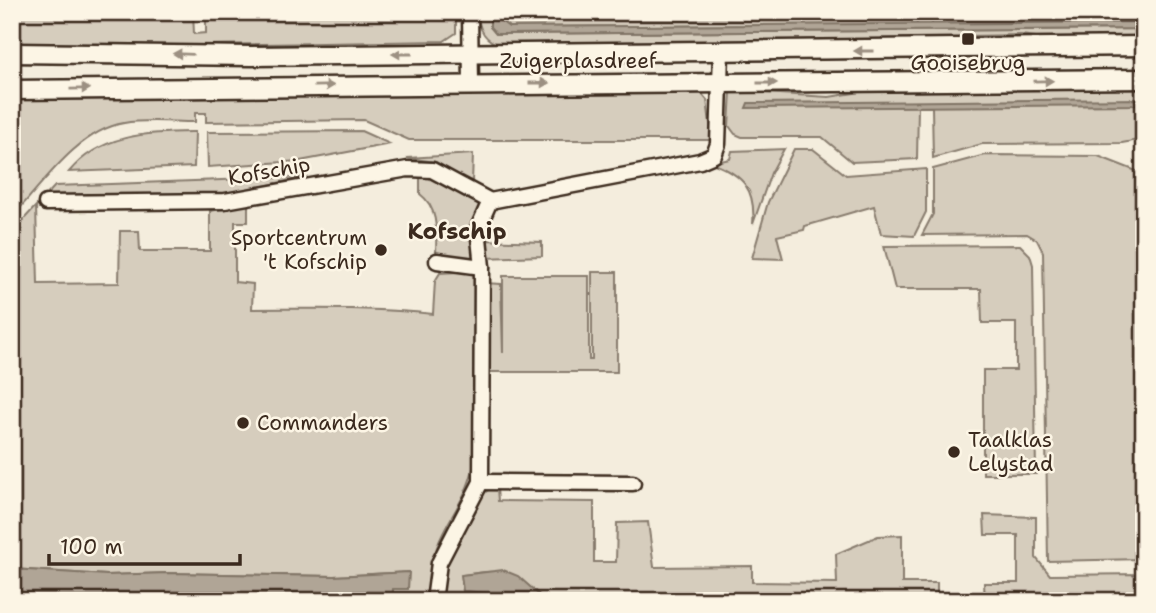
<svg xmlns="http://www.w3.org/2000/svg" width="1156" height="613" font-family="'Shantell Sans',sans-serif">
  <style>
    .green { fill: #d6cdbd; stroke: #887c6e; stroke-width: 2 }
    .water { fill: #b0a596; stroke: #817466; stroke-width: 2 }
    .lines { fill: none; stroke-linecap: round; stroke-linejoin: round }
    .minor-casing { stroke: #3b2a1e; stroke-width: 19 }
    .major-casing { stroke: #3b2a1e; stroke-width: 23 }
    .minor { stroke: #fcf5e5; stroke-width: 14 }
    .major { stroke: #fcf5e5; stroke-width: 18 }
    .oneway { fill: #9c9082 }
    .poi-dot { fill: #3b2a1e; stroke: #fcf5e5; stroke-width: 2.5 }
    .labels { text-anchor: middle; stroke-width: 5; stroke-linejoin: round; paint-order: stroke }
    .street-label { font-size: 21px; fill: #3b2a1e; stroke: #fcf5e5 }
    .poi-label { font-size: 21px; fill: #3b2a1e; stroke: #fcf5e5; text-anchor: start }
    .neighbourhood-label { font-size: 23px; font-weight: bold; fill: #3b2a1e; stroke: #fcf5e5 }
  </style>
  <rect width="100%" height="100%" fill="#f4eddd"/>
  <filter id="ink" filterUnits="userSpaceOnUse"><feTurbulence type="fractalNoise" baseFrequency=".0143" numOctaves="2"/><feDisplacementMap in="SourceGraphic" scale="14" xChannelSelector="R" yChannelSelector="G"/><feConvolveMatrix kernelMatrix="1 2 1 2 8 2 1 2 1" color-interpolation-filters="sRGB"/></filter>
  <g filter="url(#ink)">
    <g class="green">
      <path d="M12,12H193L194,34L206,33V12H456V33L444,41L12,48Z"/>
      <path d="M478,12H490V27L496,34L1144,29V41H1067L1021,35L968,36L967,41L502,46C485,41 478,30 478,12Z"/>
      <path d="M497,12H917V24L509,27L498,19Z"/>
      <path d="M932,12H1144V22L932,24Z"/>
      <path d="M1144,89V139L1122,143L982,144L933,158L932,107H918L917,159L852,162L822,137H742L735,134L729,126L731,91L829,97L867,91Z"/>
      <path d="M398,93H701L707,100L712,140H409L364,120L206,122V113H195V122C172,122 146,119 124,123C77,131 42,185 12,217V98Z"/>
      <path d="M361,131L390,144L300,161L208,167L207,132Z"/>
      <path d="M195,132L194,167L69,172C101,133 148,133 195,132Z"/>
      <path d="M784,149L771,173L753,224C756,189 743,175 712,163L730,159L732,151Z"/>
      <path d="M794,149H813L846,175L926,169V212L914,236L881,234L874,206L805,226L804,230L777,236L783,259L752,258L768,202Z"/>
      <path d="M473,154L472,183L436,162L407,158Z"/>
      <path d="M985,155L1098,156L1144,174V559L1048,561L1043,252L1037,240L1027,234L922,235L933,214V169Z"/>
      <path d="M420,174L484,202L476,216L475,258H436C436,235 440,209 420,194Z"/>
      <path d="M305,177L231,193L42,200L55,186Z"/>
      <path d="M248,204V222H235V282L253,284L252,309C312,309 374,307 433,314L435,281L440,273L474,271L473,468C467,499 447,519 437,547C431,565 430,582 429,601H392L393,589H408V572L334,576L168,573L107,575L12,569V232L36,206L38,284L119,283L120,231H139L140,251H210V211Z"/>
      <path d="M485,240L542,242V256L485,258Z"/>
      <path d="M1020,245L1030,255L1033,265L1036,474H983V370H1016V323H982L981,289H895L884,246Z"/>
      <path d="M592,272H617V372H486L485,283L501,284L503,353V276H589V360H592Z"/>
      <path d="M492,488H497L498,501L594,502V562H616L617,523L648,522L654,567L752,566V582L837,583L836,554L878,536L902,535V583H937V601H546C511,570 508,568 462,575L463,591L495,592L513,601L441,600L447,560L482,494Z"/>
      <path d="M984,515L1036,517V558L1050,575L1144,574V601H985L984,583H1018V535H985Z"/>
    </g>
    <g class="water">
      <path d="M490,12H497L498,19L509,27L1144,22V29L496,34L490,27Z"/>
      <path d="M1144,99V105L746,108L748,103Z"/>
      <path d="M12,569L107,575L168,573L334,576L409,572L408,589H393L392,601H12Z"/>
      <path d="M503,570L518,576L546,601C516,601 492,592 463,591L461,575Z"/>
    </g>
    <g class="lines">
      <g class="minor-casing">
        <g id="minor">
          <path d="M470,12L471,84"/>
          <path d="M46,203L225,201L408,169L432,170L490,201L700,161L714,155L718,144L721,52"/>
          <path d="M437,261L482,267"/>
          <path d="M481,482L633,483"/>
          <path d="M434,601L439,563L481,482L482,267L478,228L490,201"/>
        </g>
      </g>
      <g class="major-casing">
        <g id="major">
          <path d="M12,53L252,56L1144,46"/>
          <path d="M12,90L1144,79"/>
        </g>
      </g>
      <use href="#minor" class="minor"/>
      <use href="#major" class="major"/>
    </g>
    <defs><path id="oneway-solid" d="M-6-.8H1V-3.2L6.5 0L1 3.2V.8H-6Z" transform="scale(1.75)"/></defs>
    <g class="oneway">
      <use href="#oneway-solid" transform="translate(864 51) rotate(180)"/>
      <use href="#oneway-solid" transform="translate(183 54) rotate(-178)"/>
      <use href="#oneway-solid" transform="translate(402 54) rotate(180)"/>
      <use href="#oneway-solid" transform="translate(1043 81) rotate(-1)"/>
      <use href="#oneway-solid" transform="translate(539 83)"/>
      <use href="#oneway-solid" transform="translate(767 83)"/>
      <use href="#oneway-solid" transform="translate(324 86) rotate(-1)"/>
      <use href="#oneway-solid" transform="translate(80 89) rotate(-1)"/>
    </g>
  </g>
  <g class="poi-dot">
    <rect x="961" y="32" width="14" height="14" rx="3.5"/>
    <circle cx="381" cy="250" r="7"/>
    <circle cx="243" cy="423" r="7"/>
    <circle cx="954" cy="452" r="7"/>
  </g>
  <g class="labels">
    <g class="street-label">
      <text x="578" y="68">Zuigerplasdreef</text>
      <text transform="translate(269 171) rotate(-10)" y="7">Kofschip</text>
    </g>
    <g class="poi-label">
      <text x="968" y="70" text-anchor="middle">Gooisebrug</text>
      <text x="367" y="245" text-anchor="end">Sportcentrum<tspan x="367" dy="24">'t Kofschip</tspan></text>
      <text x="257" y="430">Commanders</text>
      <text x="968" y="447">Taalklas<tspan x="968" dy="24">Lelystad</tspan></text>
    </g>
    <g class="neighbourhood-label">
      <text x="457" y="239">Kofschip</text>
    </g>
  </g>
  <rect width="1156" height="613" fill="none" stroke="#fcf5e5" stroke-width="42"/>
  <rect x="21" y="21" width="1114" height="571" fill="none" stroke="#3b2a1e" stroke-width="2.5" filter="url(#ink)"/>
  <path d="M49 554v10h191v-10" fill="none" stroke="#3b2a1e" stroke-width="3.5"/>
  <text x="60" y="554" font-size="21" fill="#3b2a1e" stroke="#fcf5e5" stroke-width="5" paint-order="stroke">100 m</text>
</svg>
